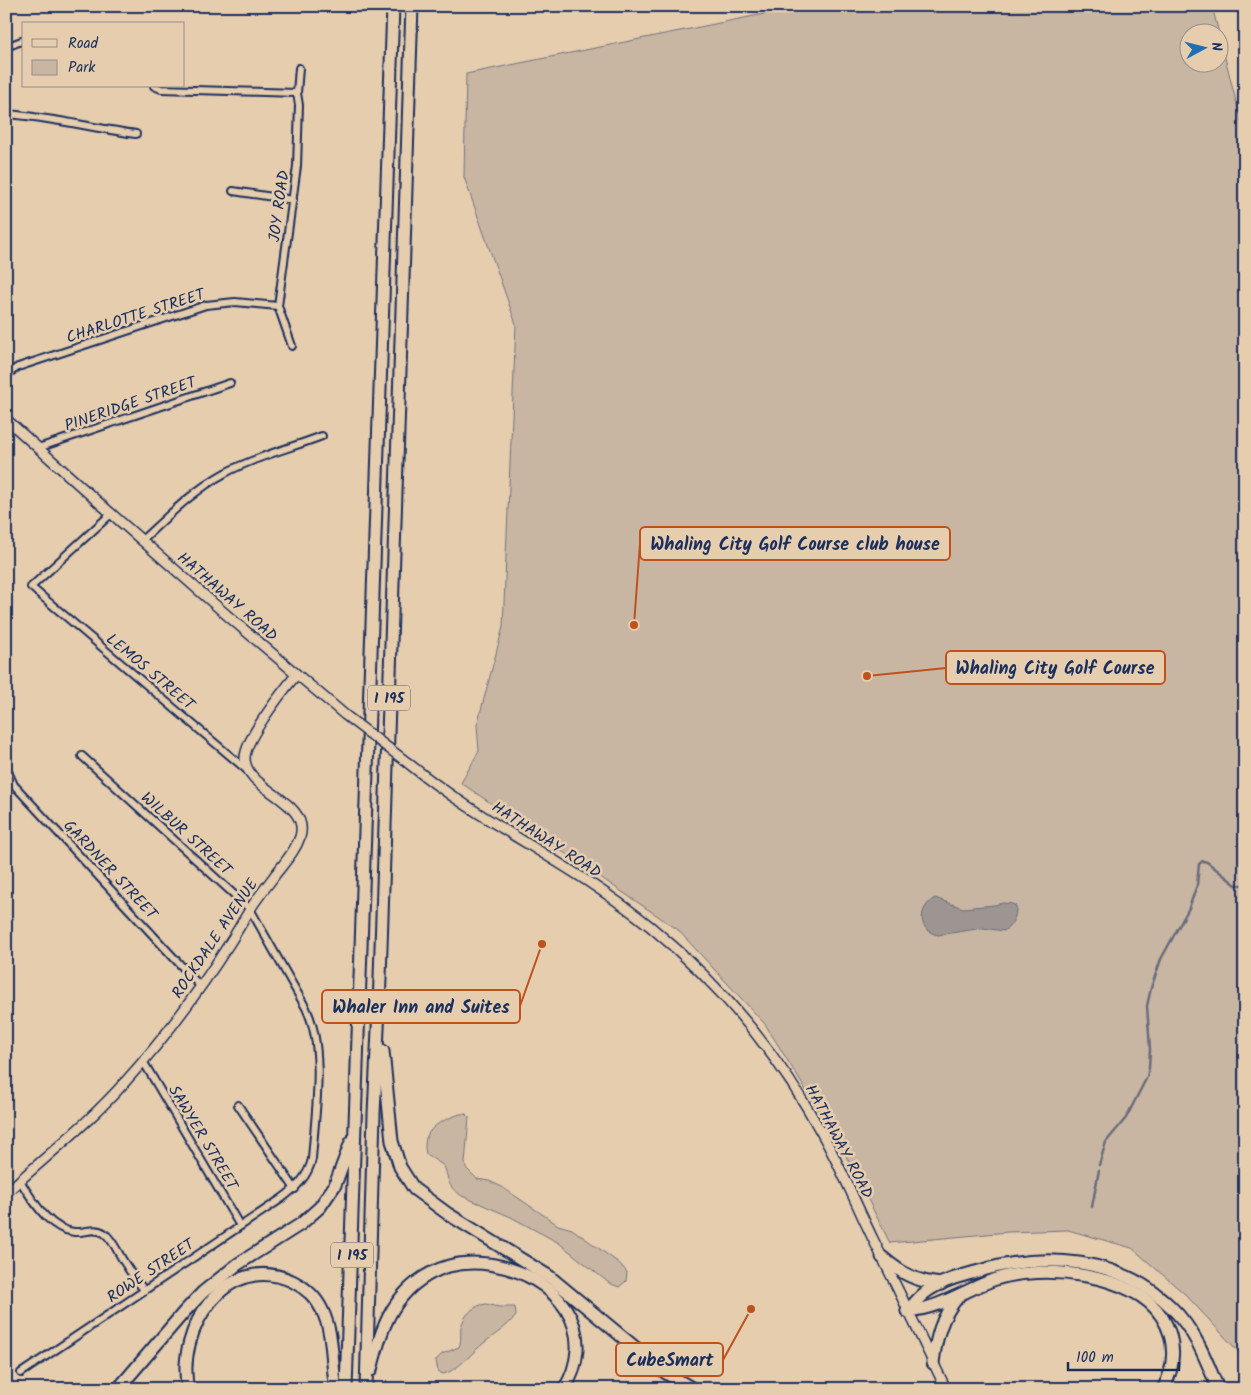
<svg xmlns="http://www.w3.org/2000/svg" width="1251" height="1395" font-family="Kalam,sans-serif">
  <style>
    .green { fill: #c8b6a2; stroke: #727280; fill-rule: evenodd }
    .water { fill: #9d9592; stroke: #696c7d }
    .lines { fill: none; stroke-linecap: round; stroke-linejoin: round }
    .stream { stroke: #696c7d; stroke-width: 2.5 }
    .minor-casing { stroke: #1b2f5e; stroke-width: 10 }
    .secondary-casing { stroke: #1b2f5e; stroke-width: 12 }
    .motorway-casing { stroke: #1b2f5e; stroke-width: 15 }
    .minor { stroke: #e5cdae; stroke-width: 6 }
    .secondary { stroke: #e5cdae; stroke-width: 9 }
    .motorway { stroke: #e5cdae; stroke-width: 11 }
    .rail { stroke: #1b2f5e; stroke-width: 2.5 }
    .secondary-bridge-casing { stroke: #1b2f5e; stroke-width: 12; stroke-linecap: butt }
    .secondary-bridge { stroke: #e5cdae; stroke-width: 9 }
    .labels { text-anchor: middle; stroke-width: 5; stroke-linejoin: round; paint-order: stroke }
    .shield { fill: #e5cdae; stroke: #585e76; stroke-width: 1 }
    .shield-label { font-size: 15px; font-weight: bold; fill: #1b2f5e }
    .street-label { font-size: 16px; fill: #1b2f5e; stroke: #e5cdae }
    .leader { fill: none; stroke: #bf511c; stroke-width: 2 }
    .callout-dot { fill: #bf511c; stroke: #e5cdae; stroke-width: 2 }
    .callout { fill: #e5cdae; stroke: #bf511c; stroke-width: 2 }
    .callout-label { font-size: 18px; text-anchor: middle; font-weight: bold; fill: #1b2f5e }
  </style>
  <rect width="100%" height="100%" fill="#e5cdae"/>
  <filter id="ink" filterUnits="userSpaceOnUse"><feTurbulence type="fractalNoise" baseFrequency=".02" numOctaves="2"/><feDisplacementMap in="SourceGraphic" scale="10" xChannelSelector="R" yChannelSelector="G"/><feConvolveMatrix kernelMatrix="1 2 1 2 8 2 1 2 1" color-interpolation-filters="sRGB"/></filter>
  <g filter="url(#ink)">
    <g class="green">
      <path d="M804,6H1212L1245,137V1362L1236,1349L1186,1295L1132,1248L1068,1230L1008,1232L890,1243L843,1150L765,1024L677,929L461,783L479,751L477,725L503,627L516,324L464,177L466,74ZM1188,32H1218V62H1188Z"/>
      <path d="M460,1114H466L469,1117L465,1163L466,1168L477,1179L489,1181L502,1187L558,1225L572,1229L619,1263L627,1272L626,1281L619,1287L609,1283L559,1243L511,1217L462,1196C446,1185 450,1182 444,1166L426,1154C420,1130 440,1121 460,1114Z"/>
      <path d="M486,1304L499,1307H515L516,1316C505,1328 497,1333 485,1342C471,1353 461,1368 444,1374L438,1372L436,1360L442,1354L459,1347C462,1340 460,1334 461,1327C464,1315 474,1305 486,1304Z"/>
    </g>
    <path class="water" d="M935,898L963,908L994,905L1003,903L1012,904L1016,906C1017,916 1012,926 1004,931L983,928L938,935C917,931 918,907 935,898Z"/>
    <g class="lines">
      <g class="stream">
        <path d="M1099,1165L1106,1142L1126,1118L1147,1077L1149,1068L1150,1049L1147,1006L1151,988L1161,959L1189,908L1197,885L1199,864L1203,861L1207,862L1236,885H1245"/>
        <path d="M1092,1207L1099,1170"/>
      </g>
      <g class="minor-casing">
        <g id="minor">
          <path d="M6,47L24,40"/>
          <path d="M154,86L161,89L297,93"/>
          <path d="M6,114C50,117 93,128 136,134"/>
          <path d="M233,191L293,200"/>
          <path d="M292,346L278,306L297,166L299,105L297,93L299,68"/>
          <path d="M6,375L18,367L206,305L235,302L278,306"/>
          <path d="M38,448L230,383"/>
          <path d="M111,514L31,587L248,771"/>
          <path d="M142,540C168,516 194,490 225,473C254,457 291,448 322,436"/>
          <path d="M6,767L14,785L200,986"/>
          <path d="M143,1061L240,1226"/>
          <path d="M238,1105L295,1189"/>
          <path d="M20,1181C33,1200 48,1229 74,1232C84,1233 95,1227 104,1233C114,1240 119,1256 126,1265C131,1274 138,1282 144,1290"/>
          <path d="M21,1373L281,1199C296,1188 308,1177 312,1159C315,1114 326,1049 306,1008L250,909L82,756"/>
        </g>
      </g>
      <g class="secondary-casing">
        <g id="secondary">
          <path d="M6,419L97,501L228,616L345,715"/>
          <path d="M408,763C484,825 575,865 651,927C720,984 778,1054 821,1132C841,1167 856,1204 873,1239C898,1289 922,1339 946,1389"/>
          <path d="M6,1193C46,1156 89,1123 125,1082C164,1039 200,990 231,941C238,930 244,919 251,908C258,897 267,886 275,875C284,863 295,852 300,837C311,800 245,791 245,758C245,739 283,691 296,675"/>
        </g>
      </g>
      <g class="motorway-casing">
        <g id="motorway">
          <path d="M383,1051L392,1141L400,1167L414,1189L448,1214L550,1277L666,1373L693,1389"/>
          <path d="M882,1257C902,1274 915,1281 941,1284"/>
          <path d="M907,1311C913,1305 919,1297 926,1292C941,1281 961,1276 979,1271C1045,1252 1120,1257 1171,1307C1195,1330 1206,1359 1218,1389"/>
          <path d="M907,1311C940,1309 966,1289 996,1279C1042,1264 1134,1273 1162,1317C1176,1339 1176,1366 1163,1389"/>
          <path d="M933,1363C936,1338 941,1317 958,1297"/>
          <path d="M371,1370C377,1347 383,1322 397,1303C410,1285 428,1272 449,1266C502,1252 580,1288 577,1350C576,1364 572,1377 564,1389"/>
          <path d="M118,1389L184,1312L203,1292L238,1264L301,1224L320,1207L335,1185L351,1142"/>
          <path d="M188,1389C175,1330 226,1251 292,1281C304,1287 316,1297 322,1310C334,1334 331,1362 336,1389"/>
          <path d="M346,1389L393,6"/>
          <path d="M366,1389L374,1114L379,1008L412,6"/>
        </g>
      </g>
      <use href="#minor" class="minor"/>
      <use href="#secondary" class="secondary"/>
      <use href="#motorway" class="motorway"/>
      <path class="rail" d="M1238,6L1245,34"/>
      <g class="secondary-bridge-casing">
        <path id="secondary-bridge" d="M345,715L408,763"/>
      </g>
      <use href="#secondary-bridge" class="secondary-bridge"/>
    </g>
  </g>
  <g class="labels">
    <g class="shield">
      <rect x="368" y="685.5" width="42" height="25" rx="4"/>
      <rect x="331" y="1242.5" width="42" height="25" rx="4"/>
    </g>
    <g class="shield-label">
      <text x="389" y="703">I 195</text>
      <text x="352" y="1260">I 195</text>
    </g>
    <g class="street-label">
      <text transform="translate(278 206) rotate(-82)" y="6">JOY ROAD</text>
      <text transform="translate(135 315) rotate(-18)" y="6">CHARLOTTE STREET</text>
      <text transform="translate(130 403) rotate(-19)" y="6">PINERIDGE STREET</text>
      <text transform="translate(228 596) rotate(41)" y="6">HATHAWAY ROAD</text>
      <text transform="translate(151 671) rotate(40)" y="6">LEMOS STREET</text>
      <text transform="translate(187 833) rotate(42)" y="6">WILBUR STREET</text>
      <text transform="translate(547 839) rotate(33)" y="6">HATHAWAY ROAD</text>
      <text transform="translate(111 869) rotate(47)" y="6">GARDNER STREET</text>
      <text transform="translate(214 938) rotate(-56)" y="6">ROCKDALE AVENUE</text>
      <text transform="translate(204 1137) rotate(59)" y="6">SAWYER STREET</text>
      <text transform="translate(840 1141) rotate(62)" y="6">HATHAWAY ROAD</text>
      <text transform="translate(150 1270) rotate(-34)" y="6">ROWE STREET</text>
    </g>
  </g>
  <path class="leader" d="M634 625L640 543M867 676L946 668M542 944L520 1006M751 1309L723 1360"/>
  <g class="callout-dot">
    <circle cx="634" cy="625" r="5"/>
    <circle cx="867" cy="676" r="5"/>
    <circle cx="542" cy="944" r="5"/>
    <circle cx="751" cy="1309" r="5"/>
  </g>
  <g class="callout">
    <rect x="640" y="527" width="310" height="33" rx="5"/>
    <rect x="946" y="651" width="219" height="33" rx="5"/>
    <rect x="322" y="990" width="198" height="33" rx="5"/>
    <rect x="616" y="1343" width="107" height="33" rx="5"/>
  </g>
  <g class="callout-label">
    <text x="795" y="550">Whaling City Golf Course club house</text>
    <text x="1055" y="674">Whaling City Golf Course</text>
    <text x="421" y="1013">Whaler Inn and Suites</text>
    <text x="670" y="1366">CubeSmart</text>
  </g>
  <rect width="1251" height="1395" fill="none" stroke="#e5cdae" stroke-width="25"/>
  <rect x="12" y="12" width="1226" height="1370" fill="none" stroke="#1b2f5e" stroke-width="2" filter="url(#ink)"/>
  <rect x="22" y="22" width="162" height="65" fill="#e5cdae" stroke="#948e8e"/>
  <rect x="32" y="39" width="25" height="8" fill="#e5cdae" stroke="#948e8e"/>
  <text x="68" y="48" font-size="15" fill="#1b2f5e">Road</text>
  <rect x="32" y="60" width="25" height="15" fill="#c8b6a2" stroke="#948e8e"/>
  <text x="68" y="72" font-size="15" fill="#1b2f5e">Park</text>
  <g transform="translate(1204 48) rotate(83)"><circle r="24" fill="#e5cdae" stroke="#948e8e"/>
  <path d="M0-4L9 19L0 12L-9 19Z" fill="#1f6fb2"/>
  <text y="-8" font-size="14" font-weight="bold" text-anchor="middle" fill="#1b2f5e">N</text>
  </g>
  <path d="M1068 1362v8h111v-8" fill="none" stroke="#1b2f5e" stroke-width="2.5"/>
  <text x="1076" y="1362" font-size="15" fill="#1b2f5e" stroke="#e5cdae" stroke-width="4" paint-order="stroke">100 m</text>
</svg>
